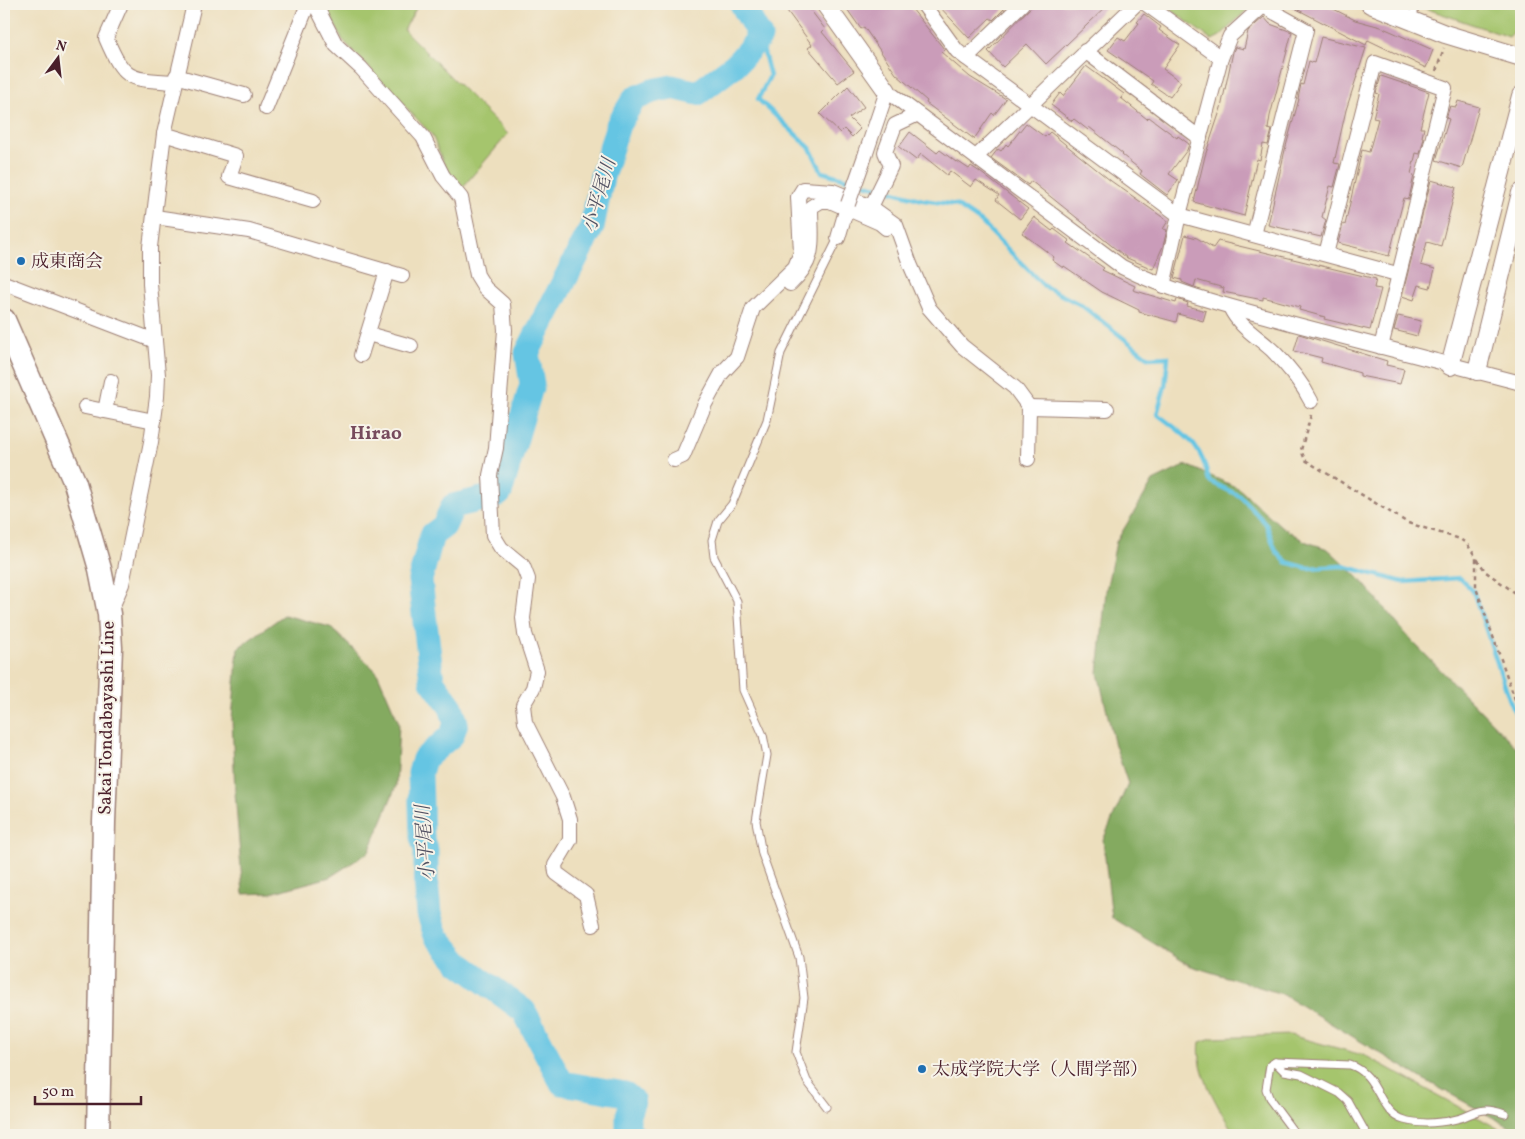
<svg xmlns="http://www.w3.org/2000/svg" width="1525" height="1139" font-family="Vollkorn,'Noto Serif JP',serif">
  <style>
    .green { fill: #a5c56d; stroke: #78724c }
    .forest { fill: #84aa60; stroke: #676446 }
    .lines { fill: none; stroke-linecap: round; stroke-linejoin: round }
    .stream { stroke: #65c5e3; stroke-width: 4.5 }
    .river { stroke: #65c5e3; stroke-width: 25 }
    .building { fill: #ca9cb9 }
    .service-casing { stroke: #9c7f74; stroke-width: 9 }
    .minor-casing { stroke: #9c7f74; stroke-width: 16 }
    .tertiary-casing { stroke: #9c7f74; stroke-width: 20 }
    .primary-casing { stroke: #9c7f74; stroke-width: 25 }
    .path { stroke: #9c7f74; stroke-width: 2.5; stroke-dasharray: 4 4; stroke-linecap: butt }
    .service { stroke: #fff; stroke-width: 7 }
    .minor { stroke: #fff; stroke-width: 14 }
    .tertiary { stroke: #fff; stroke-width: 18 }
    .primary { stroke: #fff; stroke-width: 22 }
    .minor-bridge-casing { stroke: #9c7f74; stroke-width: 16; stroke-linecap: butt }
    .minor-bridge { stroke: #fff; stroke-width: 14 }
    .poi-dot { fill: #1f6fb2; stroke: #f7f3e8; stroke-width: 2 }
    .labels { text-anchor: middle; stroke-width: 4; stroke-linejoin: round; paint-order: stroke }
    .poi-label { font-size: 18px; fill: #4a1f2b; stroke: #f7f3e8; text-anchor: start }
    .street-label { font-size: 18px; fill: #4a1f2b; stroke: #f7f3e8 }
    .water-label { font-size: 19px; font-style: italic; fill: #525162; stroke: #f7f3e8 }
    .neighbourhood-label { font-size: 19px; font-weight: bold; fill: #774b5d; stroke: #f7f3e8 }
  </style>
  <rect width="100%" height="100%" fill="#f7f3e8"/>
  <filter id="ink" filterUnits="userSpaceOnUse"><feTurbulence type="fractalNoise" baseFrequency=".02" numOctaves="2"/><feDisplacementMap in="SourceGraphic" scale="10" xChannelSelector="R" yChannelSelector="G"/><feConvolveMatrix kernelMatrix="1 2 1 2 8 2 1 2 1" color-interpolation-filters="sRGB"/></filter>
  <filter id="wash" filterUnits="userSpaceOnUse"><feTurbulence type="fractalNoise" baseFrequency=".0096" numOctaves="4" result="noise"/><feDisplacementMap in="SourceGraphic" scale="20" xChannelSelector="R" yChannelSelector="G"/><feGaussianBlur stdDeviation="1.12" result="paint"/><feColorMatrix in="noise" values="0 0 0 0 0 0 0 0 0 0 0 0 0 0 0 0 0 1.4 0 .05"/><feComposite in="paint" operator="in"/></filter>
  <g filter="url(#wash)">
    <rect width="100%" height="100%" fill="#eddfbe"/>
    <g class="green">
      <path d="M332,4L418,5L404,30L508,134L462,188L446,169L432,135L342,39L327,9Z"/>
      <path d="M1163,4H1253L1220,36L1212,40Z"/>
      <path d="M1413,4H1521C1521,22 1522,24 1509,37Z"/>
      <path d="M1290,1035L1366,1056L1510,1135H1235C1220,1110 1195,1072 1200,1042L1212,1038Z"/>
    </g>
    <g class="forest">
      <path d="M1186,465L1238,488L1281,526L1304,541L1328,549L1359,578L1410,639L1521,752V1133L1423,1079L1282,994L1191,966L1112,918L1103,840L1128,784L1114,742L1098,673L1106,591L1116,542L1153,481Z"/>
      <path d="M284,615L330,627L377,672L399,723L396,786L369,852L330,877L271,893L243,894L235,792L232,719L238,648Z"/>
    </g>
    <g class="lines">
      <path class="stream" d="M760,37L770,76L758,99L810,148L822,172L923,200L956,205L981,222L1044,286L1081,305L1149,358L1168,357L1165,386L1157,414C1186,436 1202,444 1209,481L1240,496L1266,524L1276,551L1286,562L1307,568L1343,566L1403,582L1460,578L1473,591L1512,707L1521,722"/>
      <g class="river">
        <path d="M497,495L500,493L532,384L527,353L592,227L602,177L618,125L634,99L652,91L672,87L698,93L736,64L760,37L742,4"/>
        <path d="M487,498L453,506L444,526L432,535L420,580L432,681L451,707L456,723L452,735L424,759L420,773L422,837L426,850V881L429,914L436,936L459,963L524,1011L562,1083L625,1094L633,1101L628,1115V1131L633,1135"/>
      </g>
    </g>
    <g id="blocks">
      <g class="building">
        <path d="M782,4H806L825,29L822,32L854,71L838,83L808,48L812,45Z"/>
        <path d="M855,4H908L944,49L941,52L970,77L1006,99L994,115L992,113L974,139L926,103L927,101L896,74L864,27L861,29L847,9Z"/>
        <path d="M937,4H1000L1005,8L993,20L990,18L969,38Z"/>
        <path d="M1034,4H1109L1046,64L1027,44L1003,67L988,51Z"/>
        <path d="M1287,4H1324L1355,20L1381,27L1433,50L1426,68L1368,40L1366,45Z"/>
        <path d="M1144,14L1161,27L1159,30L1180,45L1163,69L1181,82L1170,97L1151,84L1153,81L1108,50L1118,37L1125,41L1139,23L1137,22Z"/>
        <path d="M1264,17L1270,24L1292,32L1270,116L1268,129L1272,130L1268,145L1263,144L1260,160L1257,159L1244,216L1194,202L1205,156L1221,108L1233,52L1235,47L1244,49L1248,31Z"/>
        <path d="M1321,37L1366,48L1346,110L1334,163L1340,164L1334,187L1330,186L1322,217L1326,220L1321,237L1268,225L1285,150L1299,99H1298L1301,84L1303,85L1309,61L1314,63Z"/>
        <path d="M1086,66L1124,94L1121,98L1147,119L1149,117L1177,138L1178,136L1189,144L1187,150L1169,174L1178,180L1167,195L1140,174L1142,171L1122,155L1123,154L1089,127L1088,130L1074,119L1072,121L1051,105L1060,93L1063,96Z"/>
        <path d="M1381,76L1429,92L1420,128H1424L1422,137L1424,138L1420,154L1416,153L1411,174L1414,175L1409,199L1404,198L1389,256L1338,243L1343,224L1345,225L1362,150L1369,152L1378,119L1373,118L1379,94L1376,93Z"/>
        <path d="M848,86L864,107L849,118L860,129L852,137L844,129L840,133L820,114Z"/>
        <path d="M1458,101L1479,107L1462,168L1436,160L1449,119L1446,118L1450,106L1456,107Z"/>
        <path d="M1026,123L1045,137L1050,132L1111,181L1168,221L1163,229L1167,230L1163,246L1153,269L1127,258L1031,181L1028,185L991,158L998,149L1001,151L1006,144L1008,146Z"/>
        <path d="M910,132L937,153L940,150L956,162L957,161L969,169L971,166L980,172L1028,209L1020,219L996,200L999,195L976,180L971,187L950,171L947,175L921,154L916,160L899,147Z"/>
        <path d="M1431,180L1456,187L1441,246L1427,242L1421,265L1435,269L1430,288L1419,285L1414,300L1402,296Z"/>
        <path d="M1034,217L1052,231L1054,229L1070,241L1068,243L1104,268L1102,270L1135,286L1133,290L1176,303L1177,299L1188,303L1187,306L1206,311L1203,321L1178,314L1176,322L1139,312V310L1102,292L1064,266L1063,268L1052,260L1054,257L1022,233Z"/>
        <path d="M1185,235L1197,238L1213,248L1218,241L1376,279L1374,288L1381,289L1370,330L1324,319L1325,317L1299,310L1300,307L1263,297V300L1223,292L1224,288L1196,280L1194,287L1182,282V280L1174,278Z"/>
        <path d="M1398,316L1421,321L1417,336L1394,330Z"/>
        <path d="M1299,334L1387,361L1386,365L1404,369L1400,384L1360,376V373L1321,362L1322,358L1294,351Z"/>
      </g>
    </g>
  </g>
  <g filter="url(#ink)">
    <use href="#blocks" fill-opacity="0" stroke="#9c7f74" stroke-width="1"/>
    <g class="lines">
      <g class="service-casing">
        <g id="service">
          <path d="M1412,21L1416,4"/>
          <path d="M1275,1062L1284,1071L1301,1074L1339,1093L1348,1101L1367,1135"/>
          <path d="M827,1107L807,1081L796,1052L804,998L799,957L762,854L756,821L767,755L763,735L743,690L737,601L714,557L712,540L718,521L732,504L767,420L781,353L838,238"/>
          <path d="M1296,1135L1270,1100L1266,1089L1270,1065L1275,1062L1350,1065C1380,1074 1377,1113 1404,1120C1422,1125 1444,1123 1461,1118C1470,1115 1477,1110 1486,1110C1492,1110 1499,1112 1505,1114"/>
        </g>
      </g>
      <g class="minor-casing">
        <g id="minor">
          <path d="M121,4L106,38C125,82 129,79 175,82"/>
          <path d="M315,4L336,45L361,68L423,137L443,176L461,198L477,275L485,288L503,304L505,330L496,448L490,475L493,535L501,548L523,566L528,579L523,618L525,634L537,671L533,688L523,705L525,722L563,797L570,819V840L555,865L556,873L586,895L593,925"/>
          <path d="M923,4L957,51L1179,215L1397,274"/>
          <path d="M1146,4L1221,58L1179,215L1163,286"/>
          <path d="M1085,51L1200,138"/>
          <path d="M966,58L1022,4"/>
          <path d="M1221,58L1230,36L1263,6L1306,30L1254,235"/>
          <path d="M176,76L244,95"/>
          <path d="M266,108L308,4"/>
          <path d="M164,134L236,156L229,177L313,201"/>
          <path d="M866,153L887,91L1122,267C1175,294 1233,307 1290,323C1367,343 1444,363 1521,383"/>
          <path d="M976,157L1136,4"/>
          <path d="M871,207L891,166L885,152L895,125L916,115"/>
          <path d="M155,217L249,231L402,276"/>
          <path d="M838,238L848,204"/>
          <path d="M1326,254L1375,63L1445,88L1381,347"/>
          <path d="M4,283L155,341"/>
          <path d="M790,284C818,258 811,242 811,207L821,201H830L880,223L886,228"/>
          <path d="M1230,307C1239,327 1257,336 1273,351C1288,366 1302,383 1311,401"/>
          <path d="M368,334L411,346"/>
          <path d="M361,355L387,271"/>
          <path d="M85,407L154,421"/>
          <path d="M1029,407L1107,409"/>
          <path d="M105,411L111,381"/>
          <path d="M674,460L683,456L705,404L722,373L737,357L753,308L795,267L801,252L798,197L803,189L833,191L871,207L896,225L910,264L929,308L962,346L1015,388L1029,407L1028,459"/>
          <path d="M110,612L122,584L151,442L157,397L158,375L150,284V247L164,134L194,4"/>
        </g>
      </g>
      <g class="tertiary-casing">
        <g id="tertiary">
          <path d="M825,4L887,91"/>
          <path d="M1370,4L1445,34L1521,57"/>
          <path d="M1450,366L1521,96"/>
          <path d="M1477,371L1521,193"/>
        </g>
      </g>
      <g class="primary-casing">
        <path id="primary" d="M4,320L75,483L100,569L109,614L111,648L104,822L98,1135"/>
      </g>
      <g class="path">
        <path d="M1436,71L1444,48"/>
        <path d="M1311,415L1301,450L1305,460L1408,523L1460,539L1467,544L1476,557V588L1517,705"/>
        <path d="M1477,559L1486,572L1521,597"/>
      </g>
      <use href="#service" class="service"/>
      <use href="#minor" class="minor"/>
      <use href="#tertiary" class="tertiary"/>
      <use href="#primary" class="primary"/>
      <g class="minor-bridge-casing">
        <path id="minor-bridge" d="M848,204L866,153"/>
      </g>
      <use href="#minor-bridge" class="minor-bridge"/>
    </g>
  </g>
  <g class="poi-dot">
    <circle cx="21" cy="261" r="5"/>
    <circle cx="922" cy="1069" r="5"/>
  </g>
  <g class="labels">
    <g class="poi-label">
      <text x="31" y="267">成東商会</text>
      <text x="932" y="1075">太成学院大学（人間学部）</text>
    </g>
    <g class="street-label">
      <text transform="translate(106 718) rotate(-89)" y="6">Sakai Tondabayashi Line</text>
    </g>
    <g class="water-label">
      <text transform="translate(598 195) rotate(-74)" y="7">小平尾川</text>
      <text transform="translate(424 843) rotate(-94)" y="7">小平尾川</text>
    </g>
    <g class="neighbourhood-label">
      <text x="376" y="439">Hirao</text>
    </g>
  </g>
  <rect width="1525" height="1139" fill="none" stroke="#f7f3e8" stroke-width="20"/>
  <g transform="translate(58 58) rotate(15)" stroke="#f7f3e8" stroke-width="4" paint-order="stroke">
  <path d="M0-4L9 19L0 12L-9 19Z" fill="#4a1f2b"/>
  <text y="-8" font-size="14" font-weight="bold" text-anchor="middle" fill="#4a1f2b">N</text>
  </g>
  <path d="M35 1096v8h106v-8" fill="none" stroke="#4a1f2b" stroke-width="2.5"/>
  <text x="42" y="1096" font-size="15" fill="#4a1f2b" stroke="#f7f3e8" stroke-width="4" paint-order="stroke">50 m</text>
</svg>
